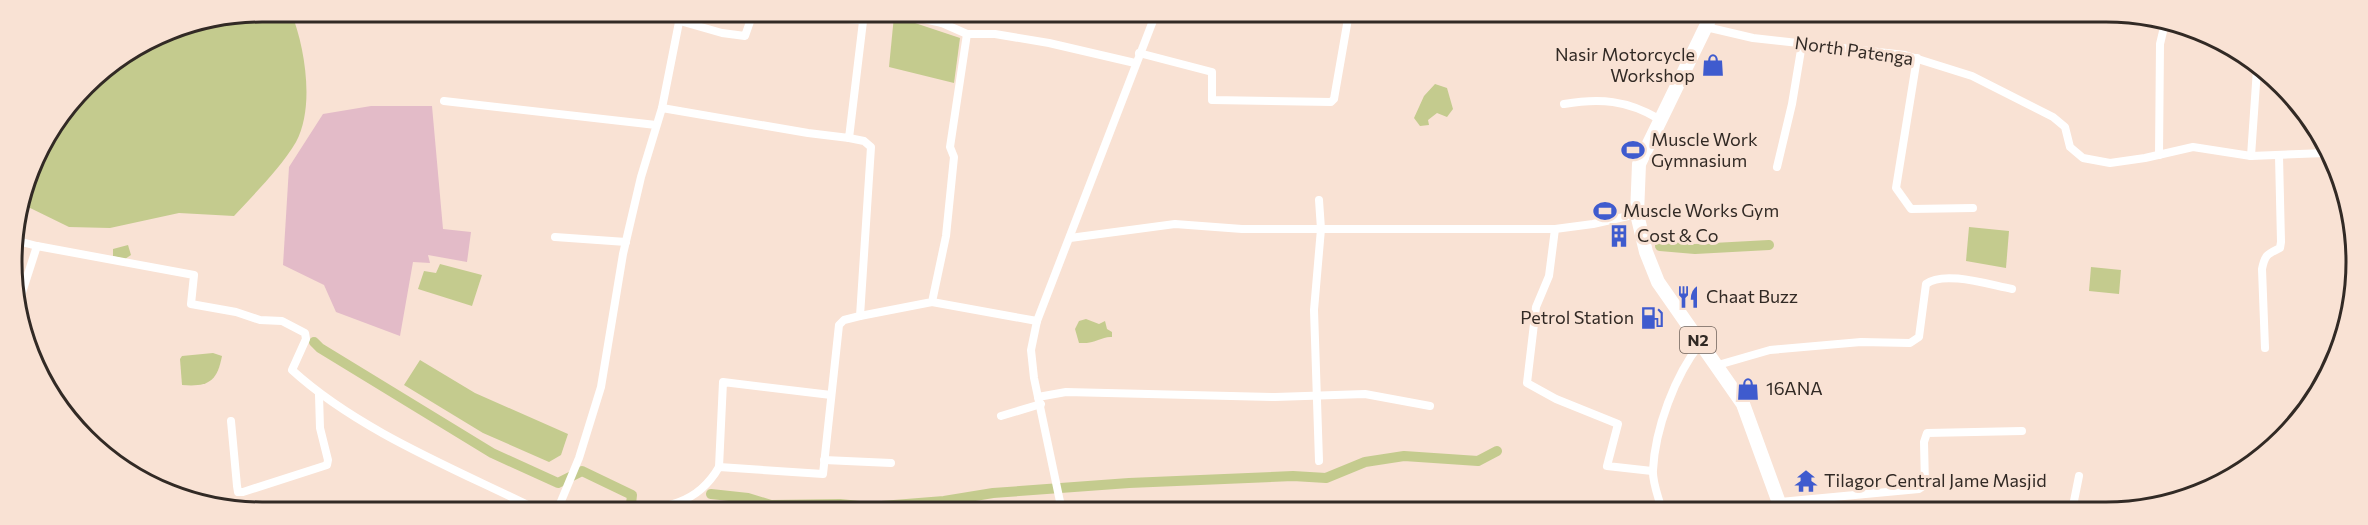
<svg xmlns="http://www.w3.org/2000/svg" width="2368" height="525" font-family="Commissioner,sans-serif">
  <style>
    .green { fill: #e3bbc8 }
    .water { fill: #c4cb8e }
    .lines { fill: none; stroke-linecap: round; stroke-linejoin: round }
    .canal { stroke: #c4cb8e; stroke-width: 10 }
    .minor { stroke: #fff; stroke-width: 8 }
    .trunk { stroke: #fff; stroke-width: 14 }
    .labels { text-anchor: middle; stroke-width: 6; stroke-linejoin: round; paint-order: stroke }
    .shield { fill: #f9e2d4; stroke: #6e615a; stroke-width: 1.5 }
    .shield-label { font-size: 16px; font-weight: bold; fill: #322a25 }
    .street-label { font-size: 18px; fill: #322a25; stroke: #f9e2d4 }
    .poi-label { font-size: 18px; fill: #322a25; stroke: #f9e2d4; text-anchor: start }
    .rim { fill: none; stroke: #322a25; stroke-width: 3 }
  </style>
  <rect width="100%" height="100%" fill="#f9e2d4"/>
  <path class="green" d="M371,106H432L443,229L471,232L467,262L428,255L430,263L413,262L400,336L336,312L324,285L283,265L289,167L323,114Z"/>
  <g class="water">
    <path d="M262,12H291C305,47 315,107 296,142C280,169 255,193 234,216L179,213L110,228L69,227L24,205L38,151L97,74L167,31Z"/>
    <path d="M894,16L960,38L954,83L889,67Z"/>
    <path d="M1435,84L1447,88L1453,109L1447,117L1437,113L1428,120L1429,125L1420,126L1414,118L1424,96Z"/>
    <path d="M1969,227L2009,231L2006,268L1966,261Z"/>
    <path d="M128,245L131,255L125,259L113,256V249Z"/>
    <path d="M440,264L482,275L472,306L418,289L424,271L436,273Z"/>
    <path d="M2091,267L2121,270L2119,294L2089,291Z"/>
    <path d="M1086,319L1099,324L1105,321L1107,329L1112,332V337C1102,336 1096,344 1079,343L1075,329L1079,321Z"/>
    <path d="M213,353L222,356C217,382 208,387 182,385L180,359L182,356Z"/>
    <path d="M420,360L475,393L568,434L561,455L549,462L483,433L404,385Z"/>
  </g>
  <g class="lines">
    <g class="canal">
      <path d="M1660,246L1695,249L1769,245"/>
      <path d="M314,342L320,348L492,453L558,483L582,471L632,495L631,504"/>
      <path d="M711,494L748,498L771,505L840,504L869,507L944,501L993,493L1129,483L1293,476L1326,478L1365,462L1404,456L1478,461L1497,451"/>
    </g>
    <g class="minor">
      <path d="M681,12L662,108L808,133L849,138L864,13"/>
      <path d="M897,13L942,23L967,34H995L1049,43L1135,63"/>
      <path d="M680,21L722,33L745,36L753,13L862,20"/>
      <path d="M942,23L943,13"/>
      <path d="M1706,27L1753,38L1905,55L1972,76L2053,117L2065,127L2070,147L2083,158L2110,163L2145,158L2193,147L2251,156L2325,153"/>
      <path d="M1139,53L1212,72V100L1331,102L1334,99L1349,13"/>
      <path d="M1917,58L1896,188L1911,209L1973,208"/>
      <path d="M444,101L656,125"/>
      <path d="M1564,104C1600,98 1627,100 1659,119"/>
      <path d="M2159,155L2160,44L2165,23"/>
      <path d="M2251,156L2257,69"/>
      <path d="M1777,167L1792,104L1802,44"/>
      <path d="M1319,200L1321,229L1314,310L1319,461"/>
      <path d="M1555,229L1549,276L1536,307L1527,383L1556,399L1618,424L1607,466L1652,471"/>
      <path d="M555,237L626,242"/>
      <path d="M1070,238L1175,224L1242,229H1555L1593,224L1637,214"/>
      <path d="M14,240L37,246L18,305"/>
      <path d="M37,246L194,275L191,304L236,312L260,320L282,321L305,333L306,339L292,370C360,432 458,470 540,511"/>
      <path d="M932,302L1037,321"/>
      <path d="M860,316L932,302L946,236L954,157L950,147L967,34"/>
      <path d="M2265,348L2262,269C2265,254 2268,254 2280,248L2281,242L2279,156"/>
      <path d="M1718,365L1770,350L1861,342L1910,343L1919,337L1926,284C1944,270 1990,285 2012,289"/>
      <path d="M1038,397L1066,392L1275,397L1365,394L1430,406"/>
      <path d="M1001,416L1041,404"/>
      <path d="M231,421L237,486L238,492H243L327,465L328,460L320,428L319,395"/>
      <path d="M824,460L891,463"/>
      <path d="M719,467L723,382L831,395"/>
      <path d="M1780,502L1919,489L1925,485L1924,442L1927,433L2022,431"/>
      <path d="M557,511L579,458L601,387L623,254L641,177L662,108"/>
      <path d="M620,511C662,508 696,507 719,467L823,474L839,325L844,320L860,316L871,147L864,141L849,138"/>
      <path d="M1062,511L1034,378L1031,350L1037,321L1156,13"/>
      <path d="M1318,511C1380,506 1445,501 1507,511"/>
      <path d="M1662,511C1659,498 1652,482 1653,470C1655,429 1675,375 1700,344"/>
      <path d="M2072,511L2079,476"/>
    </g>
    <path class="trunk" d="M1712,14L1639,164L1637,214L1646,252L1658,282L1743,404L1782,511"/>
  </g>
  <defs>
    <g id="shop-bare" transform="scale(1.8)"><path d="M-5-2.5h2.3a2.7 3.5 0 0 1 5.4 0H5L5.5 6h-11ZM-1.5-2.5h3a1.5 2.3 0 0 0-3 0Z" fill="#3f5bce" stroke="#f9e2d4" stroke-width="2.5" paint-order="stroke"/></g>
    <g id="stadium-bare" transform="scale(1.8)"><path d="M0-5a6.5 5 0 1 0 0 10a6.5 5 0 1 0 0-10ZM-3.5-1.8h7v3.6h-7Z" fill="#3f5bce" stroke="#f9e2d4" stroke-width="2.5" paint-order="stroke"/></g>
    <g id="building-bare" transform="scale(1.8)"><path d="M-4-6H4V6H1V3H-1V6H-4ZM-2.5-4.3h1.7v1.8h-1.7ZM.8-4.3h1.7v1.8H.8ZM-2.5-1h1.7V.8h-1.7ZM.8-1h1.7V.8H.8Z" fill="#3f5bce" stroke="#f9e2d4" stroke-width="2.5" paint-order="stroke"/></g>
    <g id="restaurant-bare" transform="scale(1.8)"><path d="M-5-6h1v4h1v-4h1v4h1v-4h1v5L-1.5 .5V6h-2V.5L-5-1ZM5-6V6H3V1.5H1.5Q1.5-4 5-6Z" fill="#3f5bce" stroke="#f9e2d4" stroke-width="2.5" paint-order="stroke"/></g>
    <g id="fuel-bare" transform="scale(1.8)"><path d="M-5.5-6h7V0h2V4h1.3V-2.5L3-4.5l.8-.8L6-3V5H2.5V1h-1V6h-7ZM-4.2-4.7v3.2H.2V-4.7Z" fill="#3f5bce" stroke="#f9e2d4" stroke-width="2.5" paint-order="stroke"/></g>
    <g id="temple-bare" transform="scale(1.8)"><path d="M0-6L5-2H3V0L6.5 2.5H4V6H1.5V3h-3V6H-4V2.5H-6.5L-3 0V-2H-5Z" fill="#3f5bce" stroke="#f9e2d4" stroke-width="2.5" paint-order="stroke"/></g>
  </defs>
  <g fill-rule="evenodd">
    <use href="#shop-bare" x="1713" y="65"/>
    <use href="#stadium-bare" x="1633" y="150"/>
    <use href="#stadium-bare" x="1605" y="211"/>
    <use href="#building-bare" x="1619" y="236"/>
    <use href="#restaurant-bare" x="1688" y="297"/>
    <use href="#fuel-bare" x="1652" y="318"/>
    <use href="#shop-bare" x="1748" y="389"/>
    <use href="#temple-bare" x="1806" y="481"/>
  </g>
  <g class="labels">
    <rect class="shield" x="1680" y="327" width="36" height="26" rx="4.5"/>
    <g class="shield-label">
      <text x="1698" y="346">N2</text>
    </g>
    <g class="street-label">
      <text transform="translate(1854 51) rotate(8)" y="6">North Patenga</text>
    </g>
    <g class="poi-label">
      <text x="1695" y="61" text-anchor="end">Nasir Motorcycle<tspan x="1695" dy="21">Workshop</tspan></text>
      <text x="1651" y="146">Muscle Work<tspan x="1651" dy="21">Gymnasium</tspan></text>
      <text x="1623" y="217">Muscle Works Gym</text>
      <text x="1637" y="242">Cost &amp; Co</text>
      <text x="1706" y="303">Chaat Buzz</text>
      <text x="1634" y="324" text-anchor="end">Petrol Station</text>
      <text x="1766" y="395">16ANA</text>
      <text x="1824" y="487">Tilagor Central Jame Masjid</text>
    </g>
  </g>
  <path d="M0 0H2368V525H0ZM262 22H2106A240 240 0 0 1 2346 262V262A240 240 0 0 1 2106 502H262A240 240 0 0 1 22 262V262A240 240 0 0 1 262 22Z" fill="#f9e2d4" fill-rule="evenodd"/>
  <path class="rim" d="M262 22H2106A240 240 0 0 1 2346 262V262A240 240 0 0 1 2106 502H262A240 240 0 0 1 22 262V262A240 240 0 0 1 262 22Z"/>
</svg>
